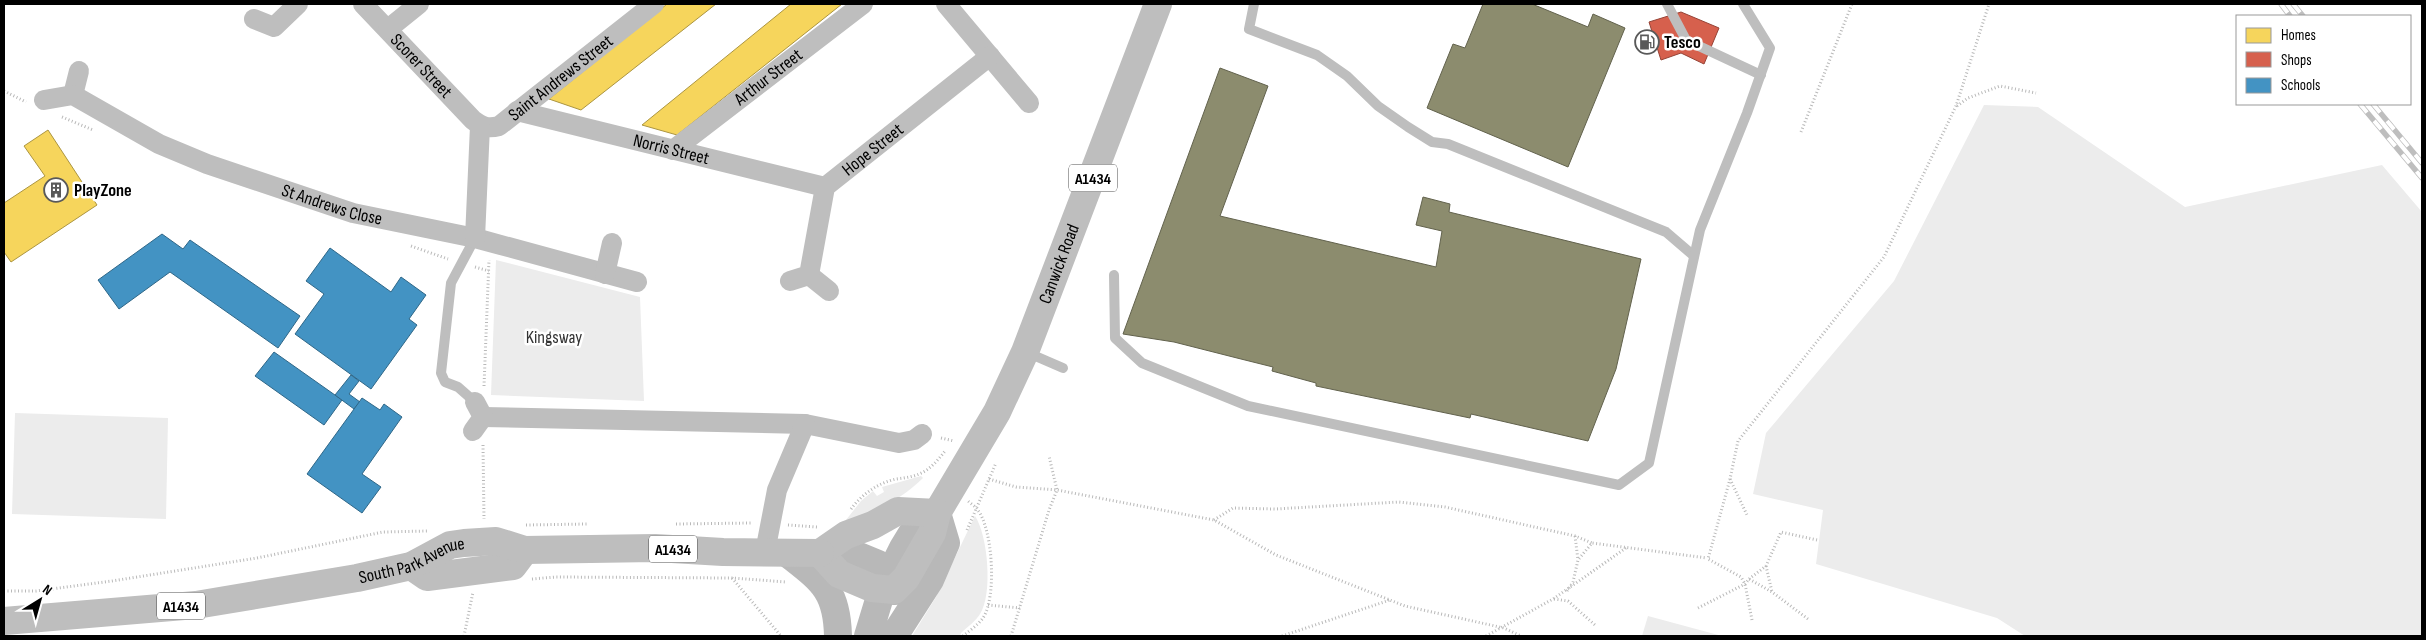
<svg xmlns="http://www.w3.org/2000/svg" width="2426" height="640" font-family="'Sofia Sans Condensed',sans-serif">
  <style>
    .green { fill: #ececec }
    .homes { fill: #f6d55c; stroke: #ac9540 }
    .shops { fill: #d6604d; stroke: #964336 }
    .schools { fill: #4393c3; stroke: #2f6788 }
    .industry { fill: #8c8c6e; stroke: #62624d }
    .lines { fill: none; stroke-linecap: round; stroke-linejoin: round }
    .path { stroke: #b9b9b9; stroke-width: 3; stroke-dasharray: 1 2.5; stroke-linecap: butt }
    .service { stroke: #bebebe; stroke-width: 10 }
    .minor { stroke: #bebebe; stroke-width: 20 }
    .secondary { stroke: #b8b8b8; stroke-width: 28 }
    .primary { stroke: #bebebe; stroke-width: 28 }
    .rail-casing { stroke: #bebebe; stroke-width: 5.5 }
    .rail { stroke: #fff; stroke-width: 4; stroke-dasharray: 11; stroke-linecap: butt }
    .labels { text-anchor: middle; stroke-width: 5; stroke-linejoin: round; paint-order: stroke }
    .shield { fill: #fff; stroke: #4c4c4c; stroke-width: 1 }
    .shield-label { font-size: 16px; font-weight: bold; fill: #000 }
    .poi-label { font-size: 18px; font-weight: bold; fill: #000; stroke: #fff; text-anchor: start }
    .street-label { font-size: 18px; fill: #000; stroke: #fff }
    .park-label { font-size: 18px; fill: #333; stroke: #fff }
  </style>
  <rect width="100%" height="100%" fill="#fff"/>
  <g class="green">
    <path d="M1984,105L2038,107L2185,207L2382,165L2422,212V636H2025L1997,618L1816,564L1823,510L1753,494L1766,433L1894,281Z"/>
    <path d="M496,260L640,297L644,401L491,395Z"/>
    <path d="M15,413L168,418L166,519L12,514Z"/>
    <path d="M921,476L923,478C901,500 875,511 846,523V520L861,501L873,491L877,496L884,492L882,487Z"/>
    <path d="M975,516C988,535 993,595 980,614C976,621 967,627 961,633L960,636H912L936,597Z"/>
    <path d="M1648,616L1722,636H1642Z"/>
  </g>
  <g class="homes">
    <path d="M667,4H716L581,110L549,99Z"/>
    <path d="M791,4H842L677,135L642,125Z"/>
    <path d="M48,130L97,205L11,262L4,252V203L45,176L24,146Z"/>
  </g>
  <path class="shops" d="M1681,12L1719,28L1704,64L1681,53L1661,60L1649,22Z"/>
  <g class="schools">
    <path d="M162,234L183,249L190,240L300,316L278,348L170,272L119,309L98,280Z"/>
    <path d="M330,248L391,292L401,277L426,295L409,319L417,325L371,389L295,334L324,294L306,281Z"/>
    <path d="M274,352L342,400L324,425L255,376Z"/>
    <path d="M351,375L359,381L349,394L360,402L354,409L335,395Z"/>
    <path d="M362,398L380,410L384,404L402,417L362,474L381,487L362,513L307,474Z"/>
  </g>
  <g class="industry">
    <path d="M1483,4H1532L1588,27L1593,14L1625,28L1568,167L1427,108L1453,44L1465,48Z"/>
    <path d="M1220,68L1268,86L1220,216L1436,267L1442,231L1416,225L1423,197L1450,204L1449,212L1641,259L1616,369L1588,441L1471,414L1470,418L1316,386V383L1272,371L1273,367L1237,358L1174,342L1123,334Z"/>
  </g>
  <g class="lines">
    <g class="path">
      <path d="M4,91L26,102"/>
      <path d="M1957,106L1968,98L2000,86L2036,93"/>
      <path d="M62,117L93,130"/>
      <path d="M1801,132L1852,4"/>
      <path d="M411,246L448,259"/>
      <path d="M475,267L489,271"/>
      <path d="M484,386L489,260"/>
      <path d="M941,438L954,441"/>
      <path d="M483,445L484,519"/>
      <path d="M989,479L1016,487L1057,490L1214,520L1276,555L1405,606L1504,628L1521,636"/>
      <path d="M1730,479L1747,515"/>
      <path d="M851,509C862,494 878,483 896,479C904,478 912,477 919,474C930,470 938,460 945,451"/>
      <path d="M1214,520L1233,508L1275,509L1399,502L1445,507L1575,536L1592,543"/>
      <path d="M676,524L752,523"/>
      <path d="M526,525L587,524"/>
      <path d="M788,525L817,527"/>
      <path d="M967,530L996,463"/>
      <path d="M1575,536L1578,560"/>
      <path d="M1766,566L1772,592"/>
      <path d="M732,578L781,636"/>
      <path d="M532,579L556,577L732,578L786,582"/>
      <path d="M1749,579L1766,566L1781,532L1817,540"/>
      <path d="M4,591H36L112,581L257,558L383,532L428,531"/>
      <path d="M1567,591L1573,582L1578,560L1592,543L1707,558"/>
      <path d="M1554,599L1568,601L1595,625"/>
      <path d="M988,605L1020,608"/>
      <path d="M1698,608L1745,584L1749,579L1772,592L1808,619"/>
      <path d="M1752,620L1745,584L1741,577L1708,559L1730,479L1738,441L1884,257L1956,106L1989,4"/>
      <path d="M464,636L473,592"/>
      <path d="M963,636C969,631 978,625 983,618C997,597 993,528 977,509C975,506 971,504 968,501"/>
      <path d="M1011,636L1049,510L1057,490L1049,456"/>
      <path d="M1282,636L1390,600"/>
      <path d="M1486,636L1553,599L1626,548"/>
    </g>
    <g class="service">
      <path d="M1254,4L1249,29L1317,55L1347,76L1378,106L1408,127L1432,142L1448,144L1666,232L1694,256"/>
      <path d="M1667,4L1686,40L1761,75"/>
      <path d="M475,238L451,283L441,373L445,382L458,387L475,402"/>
      <path d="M1114,275L1115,338L1142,363L1248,406L1619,485L1649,463L1700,230L1747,113L1770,48L1743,4"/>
      <path d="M1026,352L1063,368"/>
    </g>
    <g class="minor">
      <path id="s1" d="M363,4L473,120C482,127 488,129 499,126L654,4"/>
      <path d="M946,4L1029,103"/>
      <path d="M254,19L274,27L298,4"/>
      <path d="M388,29L419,4"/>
      <path d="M73,95L79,71"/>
      <path id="s2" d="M44,100L73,95L159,144L207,164L353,213L475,238L637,282"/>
      <path id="s3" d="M517,111L825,187"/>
      <path id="s4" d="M673,150L863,4"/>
      <path d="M475,238L480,126"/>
      <path d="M605,274L612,243"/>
      <path d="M809,275L829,291"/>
      <path id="s5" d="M790,281L809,275L825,187L990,56"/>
      <path d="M483,417L805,424L899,443L914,440L922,434"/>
      <path d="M473,431L483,417L475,402"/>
      <path d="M765,552L777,490L805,424"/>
    </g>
    <g class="secondary">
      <path d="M787,553C821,580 837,589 838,636"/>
      <path d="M820,553L844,550L878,564L885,570L895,591"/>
      <path d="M868,636L882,590L903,548L917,525L937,513L946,543L930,580L894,636"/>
    </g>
    <g class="primary">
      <path id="s6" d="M820,553L839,574L872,588L894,590L906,578L932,533L937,513L997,412L1025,352L1158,4"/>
      <path d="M820,553L846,535L873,525L898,511L937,513"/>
      <path d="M411,566L427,577L513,566L525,550"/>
      <path id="s7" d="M4,621L196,605L357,578L411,566L450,545L464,543L496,541L525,550L655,548L723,552L820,553"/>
    </g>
    <g class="rail-casing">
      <g id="rail">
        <path d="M2281,4L2290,16"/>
        <path d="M2293,4L2303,16"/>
        <path d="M2360,104L2422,178"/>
        <path d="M2373,104L2422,163"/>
      </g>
    </g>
    <use href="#rail" class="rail"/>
  </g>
  <defs>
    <g id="fuel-ring" transform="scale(1.25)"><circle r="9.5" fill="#fff" stroke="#595959" stroke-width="1.5"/><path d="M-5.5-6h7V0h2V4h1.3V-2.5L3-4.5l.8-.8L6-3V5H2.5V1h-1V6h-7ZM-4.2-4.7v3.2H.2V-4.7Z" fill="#595959"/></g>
    <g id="building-ring" transform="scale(1.25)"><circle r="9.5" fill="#fff" stroke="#595959" stroke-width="1.5"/><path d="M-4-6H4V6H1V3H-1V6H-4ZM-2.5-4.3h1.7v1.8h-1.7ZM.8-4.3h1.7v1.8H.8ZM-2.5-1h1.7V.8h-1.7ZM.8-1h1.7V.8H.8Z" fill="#595959"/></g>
  </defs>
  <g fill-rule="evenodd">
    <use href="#fuel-ring" x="1647" y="42"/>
    <use href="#building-ring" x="56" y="190"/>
  </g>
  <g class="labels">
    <g class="shield">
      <rect x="1069" y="164.5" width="48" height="27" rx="4"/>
      <rect x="649" y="535.5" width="48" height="27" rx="4"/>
      <rect x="157" y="592.5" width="48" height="27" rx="4"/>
    </g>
    <g class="shield-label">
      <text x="1093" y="184">A1434</text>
      <text x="673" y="555">A1434</text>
      <text x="181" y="612">A1434</text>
    </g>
    <g class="poi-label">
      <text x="1664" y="48">Tesco</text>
      <text x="74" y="196">PlayZone</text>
    </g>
    <g class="street-label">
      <text dy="6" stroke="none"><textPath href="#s1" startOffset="85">Scorer Street</textPath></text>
      <text dy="6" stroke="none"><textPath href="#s4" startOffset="120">Arthur Street</textPath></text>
      <text dy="6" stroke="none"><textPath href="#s1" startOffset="266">Saint Andrews Street</textPath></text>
      <text dy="6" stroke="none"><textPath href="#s5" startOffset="170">Hope Street</textPath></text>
      <text dy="6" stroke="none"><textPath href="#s3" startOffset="159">Norris Street</textPath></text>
      <text dy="6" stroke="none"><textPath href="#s2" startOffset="312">St Andrews Close</textPath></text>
      <text dy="6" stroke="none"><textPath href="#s6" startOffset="454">Canwick Road</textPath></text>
      <text dy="6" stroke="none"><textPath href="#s7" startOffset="414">South Park Avenue</textPath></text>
    </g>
    <g class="park-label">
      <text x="554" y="343">Kingsway</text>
    </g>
  </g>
  <rect width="2426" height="640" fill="none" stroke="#000000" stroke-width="10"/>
  <rect x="2236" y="15" width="175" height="90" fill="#ffffff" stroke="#999999"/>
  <rect x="2246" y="28" width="25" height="15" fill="#f6d55c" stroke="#999999"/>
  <text x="2281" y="40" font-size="15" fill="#000000">Homes</text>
  <rect x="2246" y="52" width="25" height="15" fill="#d6604d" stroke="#999999"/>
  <text x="2281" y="65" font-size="15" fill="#000000">Shops</text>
  <rect x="2246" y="78" width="25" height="15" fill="#4393c3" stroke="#999999"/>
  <text x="2281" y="90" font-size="15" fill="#000000">Schools</text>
  <g transform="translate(40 600) rotate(37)" stroke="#ffffff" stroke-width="4" paint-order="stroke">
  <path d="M0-4L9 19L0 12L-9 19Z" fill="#000000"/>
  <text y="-8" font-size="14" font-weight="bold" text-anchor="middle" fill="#000000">N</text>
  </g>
</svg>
